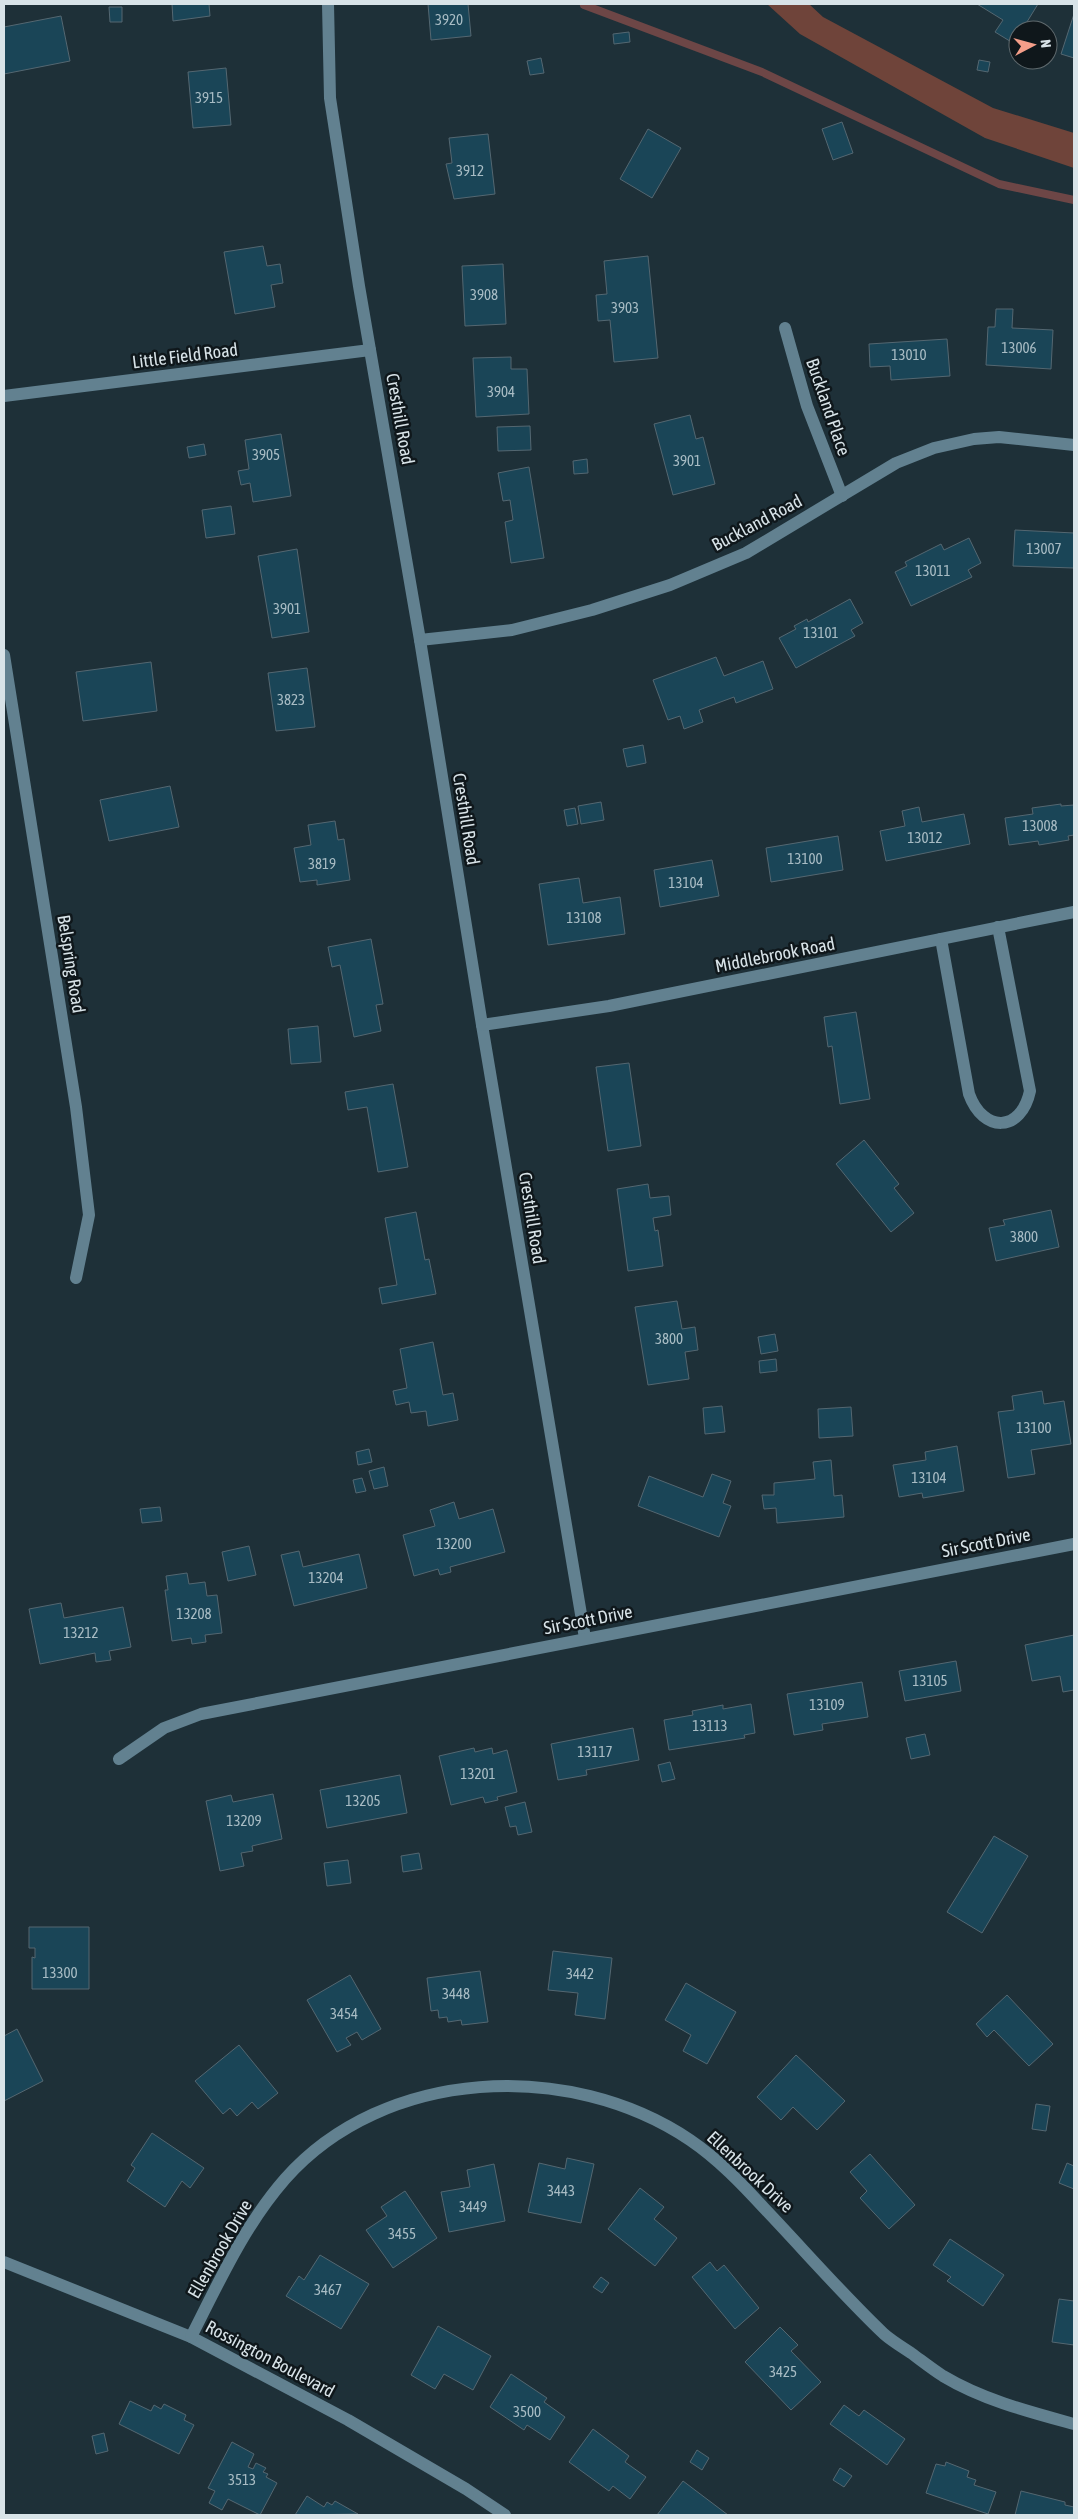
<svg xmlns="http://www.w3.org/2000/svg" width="1078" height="2519" font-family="'Asap Condensed',sans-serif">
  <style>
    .green { fill: #6f443a }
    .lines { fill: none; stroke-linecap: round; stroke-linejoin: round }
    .stream { stroke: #6d4646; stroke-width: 8 }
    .building { fill: #1a4557; stroke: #546771 }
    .minor { stroke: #628190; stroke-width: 12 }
    .labels { text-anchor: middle; stroke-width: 5; stroke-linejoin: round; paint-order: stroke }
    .number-label { font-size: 15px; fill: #a8bcc4 }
    .street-label { font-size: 18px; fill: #d8e3e8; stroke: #0f171b }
  </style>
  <rect width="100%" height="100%" fill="#1e3038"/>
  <path class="green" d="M767,4H809L823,17L993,108L1074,133V168L985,138L800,34Z"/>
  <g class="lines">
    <path class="stream" d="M584,5L762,72L999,184L1074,200"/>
  </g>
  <g class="building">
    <path d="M172,4H209L210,16L173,21Z"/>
    <path d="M428,4H468L471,36L431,40Z"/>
    <path d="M977,4H1038L1022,30H1018V36L1013,43L995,32L1003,20Z"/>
    <path d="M109,7H122V22H110Z"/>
    <path d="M1074,14V58L1061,54Z"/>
    <path d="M61,16L70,61L4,74V27Z"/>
    <path d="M629,32L630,42L614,44L613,34Z"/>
    <path d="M541,58L544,73L530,75L527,61Z"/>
    <path d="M979,60L990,62L988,72L977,70Z"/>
    <path d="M226,68L231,125L193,128L188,72Z"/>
    <path d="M842,122L853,153L833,160L822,129Z"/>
    <path d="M648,129L681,148L652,198L620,179Z"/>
    <path d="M488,134L495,194L454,199L446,164L452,163L449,138Z"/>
    <path d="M263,246L267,266L280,264L283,283L271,285L275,307L235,314L224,252Z"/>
    <path d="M648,256L658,358L614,362L610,320L598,321L596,295L607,294L604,261Z"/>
    <path d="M503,264L506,324L465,326L462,266Z"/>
    <path d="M996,309H1013L1012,328L1053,330L1051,369L986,365L988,327H995Z"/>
    <path d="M947,339L950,376L891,380L890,366L870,367L869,344Z"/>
    <path d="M511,357V369H527L529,414L476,417L473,358Z"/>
    <path d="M690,415L696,439L703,437L715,484L673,495L654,424Z"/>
    <path d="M530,426L531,450L498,451L497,427Z"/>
    <path d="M281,434L291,496L253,502L250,483L241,485L238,471L249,469L245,440Z"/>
    <path d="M204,444L206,455L189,458L187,447Z"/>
    <path d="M587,459L588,473L574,474L573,461Z"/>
    <path d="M529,467L544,558L511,563L505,522L513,520L510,500L503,501L498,473Z"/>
    <path d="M231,506L235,534L206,538L202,510Z"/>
    <path d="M1015,530L1074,533V568L1013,566Z"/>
    <path d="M969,538L981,563L968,570L972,577L911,606L895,572L907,566L905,562L941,544L944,550Z"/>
    <path d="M297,549L309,632L272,638L258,556Z"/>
    <path d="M850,599L863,623L851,630L855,636L796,668L779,638L796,629L794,626L807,619L808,622Z"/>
    <path d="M716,657L724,676L763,661L773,689L736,703L734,697L699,710L703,722L684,729L680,716L668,720L653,680Z"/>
    <path d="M151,662L157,711L83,721L76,672Z"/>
    <path d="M307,668L315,727L276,731L268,673Z"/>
    <path d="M643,745L646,763L627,767L623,749Z"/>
    <path d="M170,786L179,827L109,841L100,800Z"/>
    <path d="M601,802L604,820L581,824L578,806Z"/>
    <path d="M1061,804V806L1074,805V835L1068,836L1069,840L1039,845L1038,841L1009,845L1005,818L1033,814L1032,808Z"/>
    <path d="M919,807L922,822L964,814L970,844L886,861L880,831L905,826L902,811Z"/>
    <path d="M575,808L578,824L567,826L564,810Z"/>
    <path d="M335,821L338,840L344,839L350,880L317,885V880L300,882L294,848L311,845L308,825Z"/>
    <path d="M838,836L843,870L771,882L766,848Z"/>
    <path d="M712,860L719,896L660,907L654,870Z"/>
    <path d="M579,878L583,903L620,897L625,934L548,945L539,884Z"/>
    <path d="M371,939L383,1004L376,1005L381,1031L354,1037L340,965L332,967L328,947Z"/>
    <path d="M856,1012L870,1099L840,1104L832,1046L828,1047L824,1017Z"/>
    <path d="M318,1026L321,1062L291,1064L288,1029Z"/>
    <path d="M629,1063L641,1146L608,1151L596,1067Z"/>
    <path d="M393,1084L408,1167L378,1172L367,1107L348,1110L345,1092Z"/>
    <path d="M864,1140L899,1184L894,1188L914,1213L891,1232L836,1164Z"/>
    <path d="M648,1184L650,1198L669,1196L671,1215L653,1218L655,1231L658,1230L663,1266L628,1271L617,1189Z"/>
    <path d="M1051,1210L1059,1247L996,1261L989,1228L1005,1225L1003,1220Z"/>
    <path d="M416,1212L425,1260L429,1259L436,1294L382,1304L379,1288L397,1285L385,1218Z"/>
    <path d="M677,1301L682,1329L695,1327L698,1350L685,1352L689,1379L648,1385L635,1307Z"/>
    <path d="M775,1334L778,1351L761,1354L758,1337Z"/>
    <path d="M433,1342L443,1395L453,1393L458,1420L428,1426L426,1411L411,1413L409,1402L396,1405L393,1391L407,1388L400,1349Z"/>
    <path d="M776,1359L777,1371L760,1373L759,1361Z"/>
    <path d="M1042,1391L1044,1404L1064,1401L1071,1444L1031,1450L1035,1474L1008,1478L998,1412L1014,1410L1012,1396Z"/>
    <path d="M722,1406L725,1432L705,1434L703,1408Z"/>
    <path d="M851,1407L853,1436L819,1438L818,1409Z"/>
    <path d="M957,1446L964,1491L923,1498L922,1493L899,1497L893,1465L926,1460L925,1452Z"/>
    <path d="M369,1449L372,1462L358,1465L356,1452Z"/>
    <path d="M831,1460L834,1496L842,1495L844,1517L777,1523L776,1508L764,1509L762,1495H774V1483L815,1479L813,1462Z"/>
    <path d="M384,1467L388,1486L374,1489L369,1471Z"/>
    <path d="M712,1474L731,1481L723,1503L731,1506L719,1537L638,1506L649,1476L703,1497Z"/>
    <path d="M362,1478L366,1491L356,1493L353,1480Z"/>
    <path d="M454,1502L459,1519L493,1509L505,1552L450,1567L451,1572L440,1575L438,1569L414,1576L403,1535L435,1526L430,1510Z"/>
    <path d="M160,1507L162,1521L142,1523L140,1509Z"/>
    <path d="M249,1546L256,1575L228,1581L222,1552Z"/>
    <path d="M299,1551L303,1567L359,1554L367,1588L294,1606L281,1555Z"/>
    <path d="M187,1573L189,1584L205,1582L207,1596L217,1595L222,1633L205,1635L206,1642L192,1644L191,1638L172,1641L165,1590H168L166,1576Z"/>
    <path d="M61,1603L64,1618L123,1607L131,1647L109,1651L111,1660L96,1662L95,1653L40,1664L29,1609Z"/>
    <path d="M1074,1635V1690L1063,1692L1060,1676L1032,1681L1025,1645Z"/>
    <path d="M956,1661L961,1691L905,1701L899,1671Z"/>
    <path d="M862,1682L868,1717L822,1724L823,1730L794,1735L787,1694Z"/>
    <path d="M751,1704L755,1733L744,1735L745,1738L669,1750L664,1720L693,1715L692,1711L723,1705V1709Z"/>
    <path d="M633,1728L639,1760L586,1770L587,1775L558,1780L551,1744Z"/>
    <path d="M925,1734L930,1755L911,1759L906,1738Z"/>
    <path d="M474,1748L475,1752L492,1748L493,1754L507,1750L517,1792L497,1797L498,1800L485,1803L483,1797L451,1805L439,1756Z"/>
    <path d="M670,1762L675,1779L662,1782L658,1765Z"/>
    <path d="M400,1775L407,1813L327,1828L320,1790Z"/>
    <path d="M273,1794L282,1839L252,1846L253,1851L241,1853L244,1866L220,1871L206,1801L231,1795L233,1802Z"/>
    <path d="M525,1802L532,1832L518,1835L516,1826L510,1827L505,1807Z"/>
    <path d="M994,1836L1028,1856L982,1933L947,1912Z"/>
    <path d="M419,1853L422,1869L403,1872L401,1856Z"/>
    <path d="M348,1860L351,1883L327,1886L324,1863Z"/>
    <path d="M29,1927H89V1989H32V1957L35,1958V1948H29Z"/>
    <path d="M553,1951L612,1958L605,2019L575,2015L578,1993L548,1990Z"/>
    <path d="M480,1971L488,2022L462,2025L461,2020L448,2022L447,2017L439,2018L438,2010L431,2011L427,1978Z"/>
    <path d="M350,1975L381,2029L362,2040L357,2032L346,2038L351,2045L337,2052L307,2000Z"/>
    <path d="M686,1983L736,2012L707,2064L683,2051L691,2035L665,2020Z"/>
    <path d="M1007,1995L1053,2044L1029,2066L994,2030L987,2037L976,2024Z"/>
    <path d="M17,2029L43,2081L4,2101V2036Z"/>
    <path d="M239,2045L278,2093L258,2109L252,2102L237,2116L230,2108L223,2114L195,2081Z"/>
    <path d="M796,2055L845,2101L817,2130L793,2107L781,2120L757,2097Z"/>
    <path d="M1036,2104L1050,2106L1046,2131L1032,2129Z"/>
    <path d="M152,2133L204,2168L190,2188L182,2181L165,2207L127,2181L135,2168L131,2165Z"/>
    <path d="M870,2154L915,2205L889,2229L860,2198L867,2191L850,2172Z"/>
    <path d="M567,2158L594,2164L581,2223L528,2212L539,2163L565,2169Z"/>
    <path d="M1067,2163L1074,2166V2189L1059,2183Z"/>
    <path d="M494,2164L505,2221L449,2232L441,2192L470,2187L467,2170Z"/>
    <path d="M640,2188L664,2207L654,2219L677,2238L655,2266L608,2229Z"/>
    <path d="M405,2191L437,2238L393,2268L366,2230L387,2216L381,2207Z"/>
    <path d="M950,2239L1004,2275L983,2306L947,2281L951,2277L933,2265Z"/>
    <path d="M320,2255L369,2284L341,2329L286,2296L299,2276L304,2280Z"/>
    <path d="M710,2262L717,2271L724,2265L759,2308L735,2329L692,2277Z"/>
    <path d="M601,2277L609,2283L602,2293L593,2287Z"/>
    <path d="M1059,2299L1074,2301V2345L1052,2342Z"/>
    <path d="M438,2326L491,2356L473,2390L444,2374L435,2389L411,2375Z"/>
    <path d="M780,2327L798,2345L791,2351L821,2382L791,2410L745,2362Z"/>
    <path d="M511,2374L547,2398L544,2402L565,2417L550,2440L527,2425L524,2430L490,2407Z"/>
    <path d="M130,2401L151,2411L154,2405L161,2409L164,2404L186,2415L184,2420L194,2425L179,2454L119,2424Z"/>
    <path d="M844,2405L859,2416L864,2410L905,2439L887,2465L830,2424Z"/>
    <path d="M593,2429L629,2456L625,2462L646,2477L630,2499L613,2486L609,2491L569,2462Z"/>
    <path d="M104,2433L108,2451L96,2454L92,2436Z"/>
    <path d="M232,2442L254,2454L248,2467L253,2469L256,2463L266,2468L263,2472L268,2474L266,2477L277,2483L260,2515L228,2499L222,2510L209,2503L215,2491L208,2488Z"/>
    <path d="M697,2450L709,2458L702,2470L690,2462Z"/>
    <path d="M946,2462L969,2471L967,2477L976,2480L974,2485L996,2492L988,2514L926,2493L936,2464L945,2466Z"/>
    <path d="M840,2468L852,2476L844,2487L833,2480Z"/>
    <path d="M683,2481L728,2515H657Z"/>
    <path d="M1021,2491L1065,2502V2505L1074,2507V2515H1015Z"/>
    <path d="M307,2496L324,2507L327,2502L332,2505L335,2501L358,2514L295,2515Z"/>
  </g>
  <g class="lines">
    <g class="minor">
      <path d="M328,4L330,98L359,286L420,640L482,1025L585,1638"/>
      <path d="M785,328L807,406L842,496"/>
      <path d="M4,396L370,350"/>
      <path d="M420,640L512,630L592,610L670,585L746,553L896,463L934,448L974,439L999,437L1074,445"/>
      <path d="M4,655L76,1107L89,1215L76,1278"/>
      <path d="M941,939L969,1094C983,1133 1021,1133 1030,1091L998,927"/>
      <path d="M482,1025L609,1006L1074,912"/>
      <path d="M119,1759L164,1728L201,1714L1074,1544"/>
      <path d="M4,2262L191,2337L348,2420L466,2489L505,2515"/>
      <path d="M191,2337C219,2282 244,2226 285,2179C384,2067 570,2059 690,2140C718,2159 742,2184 764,2208C804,2250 842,2294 884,2334C892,2341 902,2347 911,2353C922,2361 932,2369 943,2376C983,2400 1030,2412 1074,2424"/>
    </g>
  </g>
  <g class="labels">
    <g class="number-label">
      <text x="449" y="25">3920</text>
      <text x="209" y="103">3915</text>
      <text x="470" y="176">3912</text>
      <text x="484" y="300">3908</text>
      <text x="625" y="313">3903</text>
      <text x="1019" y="353">13006</text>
      <text x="909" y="360">13010</text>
      <text x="501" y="397">3904</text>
      <text x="266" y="460">3905</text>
      <text x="687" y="466">3901</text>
      <text x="1044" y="554">13007</text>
      <text x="933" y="576">13011</text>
      <text x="287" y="614">3901</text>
      <text x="821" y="638">13101</text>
      <text x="291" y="705">3823</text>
      <text x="1040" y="831">13008</text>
      <text x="925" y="843">13012</text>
      <text x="805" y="864">13100</text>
      <text x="322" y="869">3819</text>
      <text x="686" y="888">13104</text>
      <text x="584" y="923">13108</text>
      <text x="1024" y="1242">3800</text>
      <text x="669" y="1344">3800</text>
      <text x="1034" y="1433">13100</text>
      <text x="929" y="1483">13104</text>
      <text x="454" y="1549">13200</text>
      <text x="326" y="1583">13204</text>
      <text x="194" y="1619">13208</text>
      <text x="81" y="1638">13212</text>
      <text x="930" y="1686">13105</text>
      <text x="827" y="1710">13109</text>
      <text x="710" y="1731">13113</text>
      <text x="595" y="1757">13117</text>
      <text x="478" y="1779">13201</text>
      <text x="363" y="1806">13205</text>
      <text x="244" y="1826">13209</text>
      <text x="60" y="1978">13300</text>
      <text x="580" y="1979">3442</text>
      <text x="456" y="1999">3448</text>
      <text x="344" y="2019">3454</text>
      <text x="561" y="2196">3443</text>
      <text x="473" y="2212">3449</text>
      <text x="402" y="2239">3455</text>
      <text x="328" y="2295">3467</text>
      <text x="783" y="2377">3425</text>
      <text x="527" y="2417">3500</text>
      <text x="242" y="2485">3513</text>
    </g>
    <g class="street-label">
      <text transform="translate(185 356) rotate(-7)" y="6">Little Field Road</text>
      <text transform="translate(828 407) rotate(71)" y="6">Buckland Place</text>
      <text transform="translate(400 419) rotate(80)" y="6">Cresthill Road</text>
      <text transform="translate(757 523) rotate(-28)" y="6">Buckland Road</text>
      <text transform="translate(466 819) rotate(81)" y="6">Cresthill Road</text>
      <text transform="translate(775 955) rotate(-11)" y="6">Middlebrook Road</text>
      <text transform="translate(71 964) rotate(81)" y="6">Belspring Road</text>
      <text transform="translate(532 1218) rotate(81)" y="6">Cresthill Road</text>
      <text transform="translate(986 1543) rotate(-11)" y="6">Sir Scott Drive</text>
      <text transform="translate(588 1620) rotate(-11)" y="6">Sir Scott Drive</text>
      <text transform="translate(750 2172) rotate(43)" y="6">Ellenbrook Drive</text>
      <text transform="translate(220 2249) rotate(-60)" y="6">Ellenbrook Drive</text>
      <text transform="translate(270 2359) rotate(28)" y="6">Rossington Boulevard</text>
    </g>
  </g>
  <rect width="1078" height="2519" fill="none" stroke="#d8e3e8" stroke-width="10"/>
  <g transform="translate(1033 45) rotate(84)"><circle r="24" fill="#0f171b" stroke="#5f696d"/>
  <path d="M0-4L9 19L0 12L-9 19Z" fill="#f49e89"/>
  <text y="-8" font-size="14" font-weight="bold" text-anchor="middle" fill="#d8e3e8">N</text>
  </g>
</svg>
